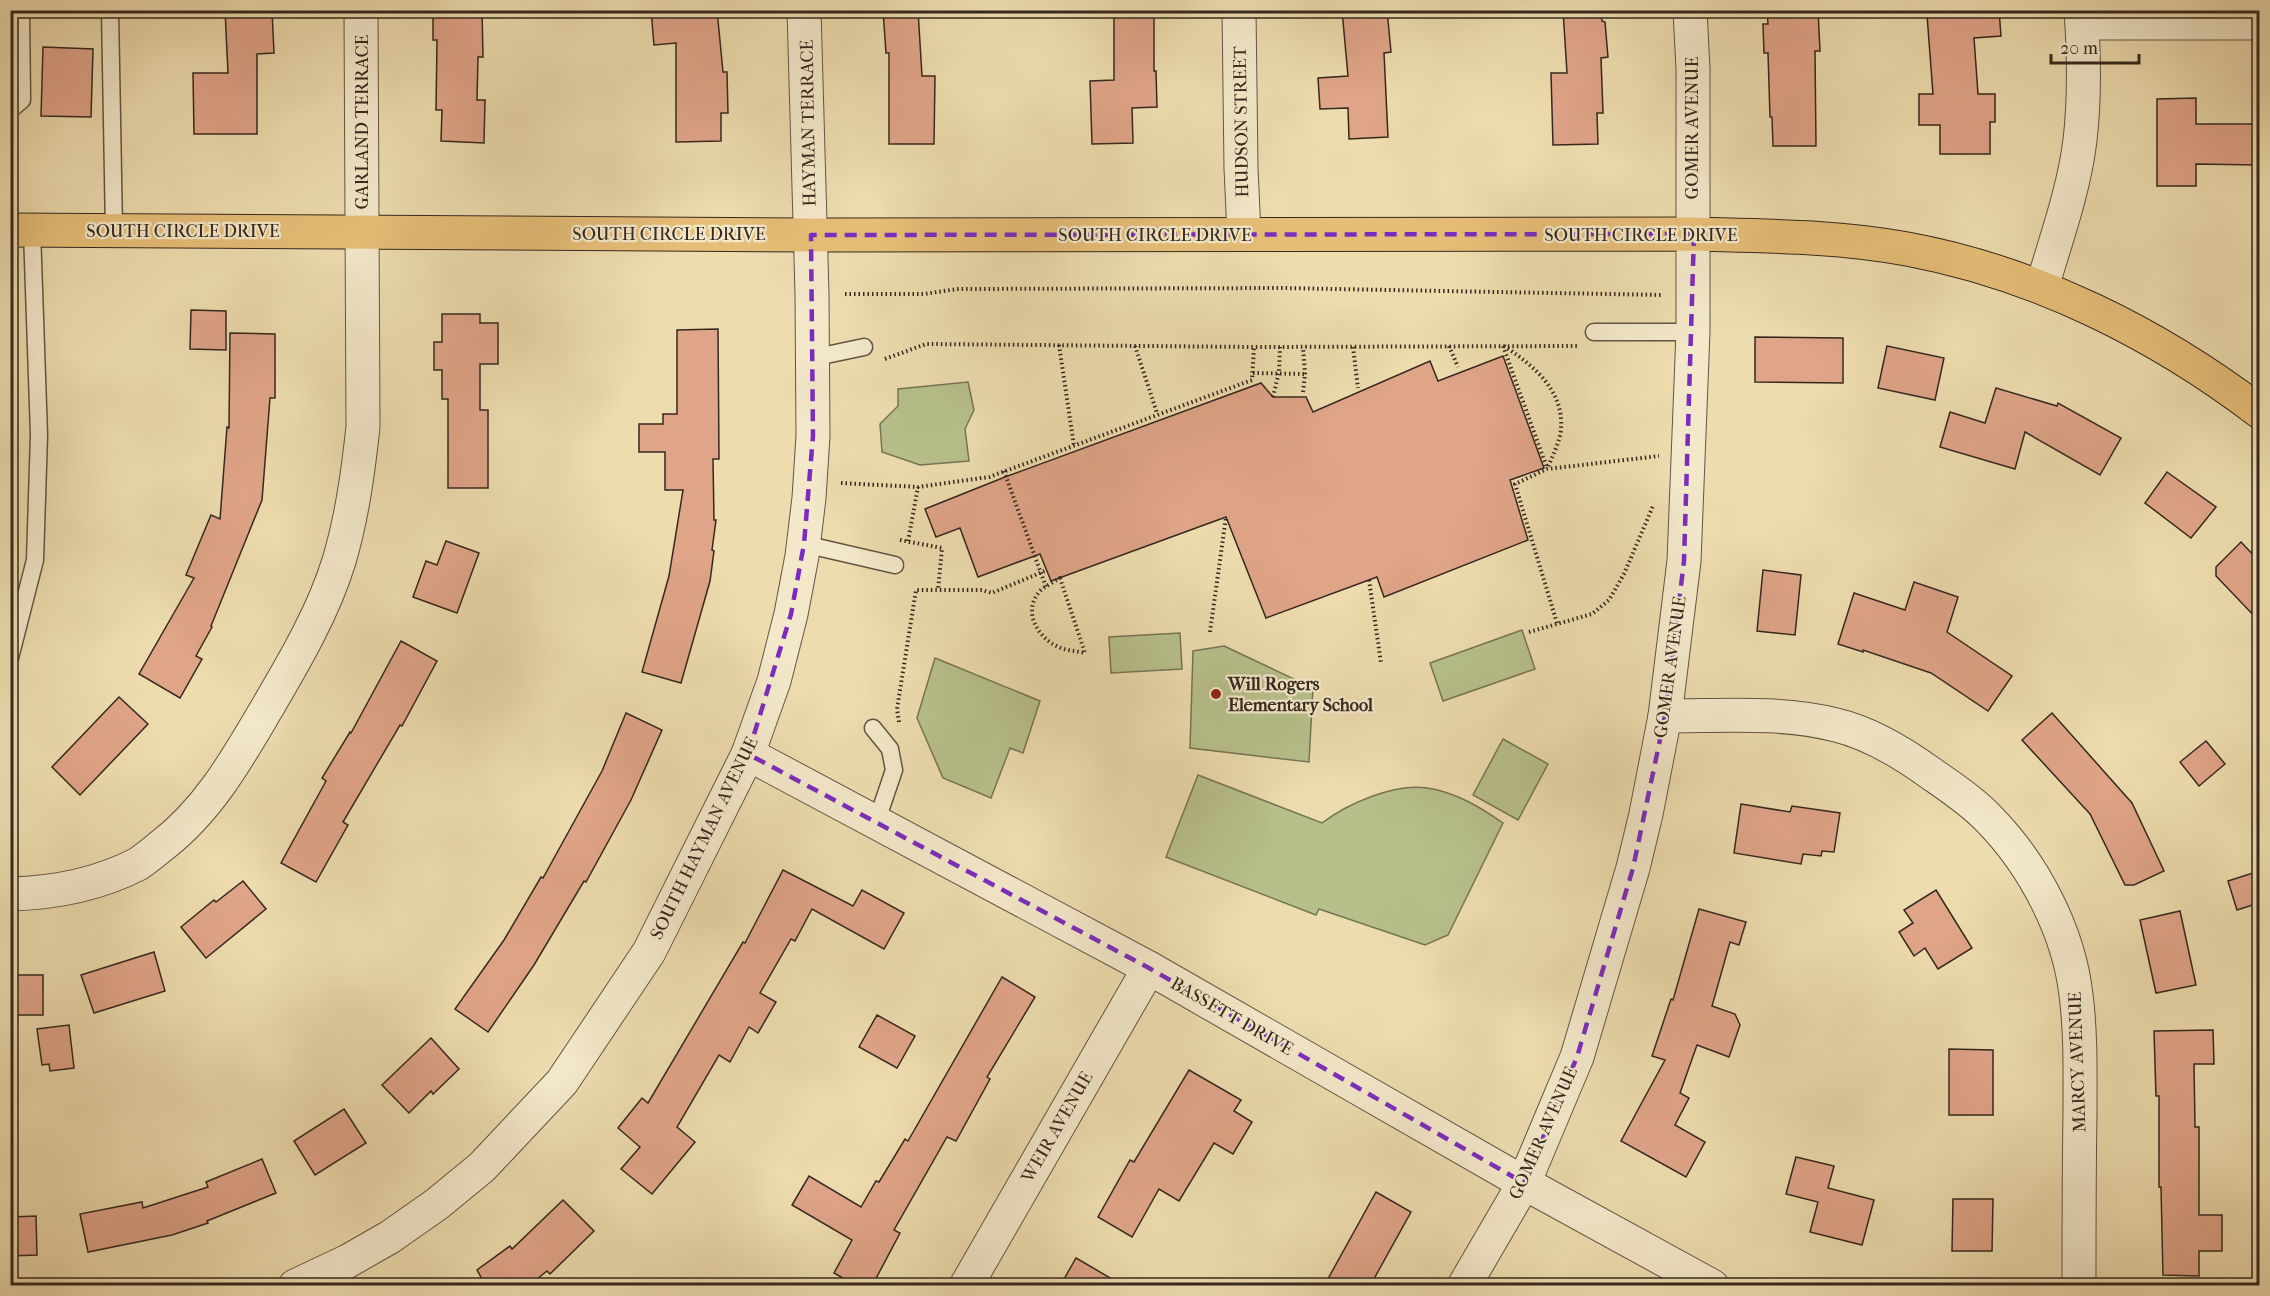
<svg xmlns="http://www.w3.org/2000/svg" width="2270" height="1296" font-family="'IM FELL French Canon',serif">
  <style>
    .green { fill: #b7c08b; stroke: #767455; stroke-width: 1.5 }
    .building { fill: #e0a489; stroke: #35281f; stroke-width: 1.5 }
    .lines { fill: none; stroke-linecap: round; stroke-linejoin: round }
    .service-casing { stroke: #635543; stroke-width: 19 }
    .minor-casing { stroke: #635543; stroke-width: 35 }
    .primary-casing { stroke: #35281f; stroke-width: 35 }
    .path { stroke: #35281f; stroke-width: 4; stroke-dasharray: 1.5 3; stroke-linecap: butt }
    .service { stroke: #f3e8ca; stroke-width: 16 }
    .minor { stroke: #f3e8ca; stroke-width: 33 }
    .primary { stroke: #e6be77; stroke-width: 33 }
    .marked { fill: none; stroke: #7b2cbf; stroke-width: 4.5; stroke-dasharray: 12 8; stroke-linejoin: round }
    .poi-dot { fill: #8f2418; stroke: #f3e8ca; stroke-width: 2 }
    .labels { text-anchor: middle; stroke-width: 4.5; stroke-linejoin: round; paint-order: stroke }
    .street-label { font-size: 18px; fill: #35281f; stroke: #f3e8ca }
    .poi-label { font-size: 18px; font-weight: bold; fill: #35281f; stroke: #f3e8ca; text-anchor: start }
  </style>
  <rect width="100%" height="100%" fill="#eddcae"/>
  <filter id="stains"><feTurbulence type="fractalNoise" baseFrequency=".00333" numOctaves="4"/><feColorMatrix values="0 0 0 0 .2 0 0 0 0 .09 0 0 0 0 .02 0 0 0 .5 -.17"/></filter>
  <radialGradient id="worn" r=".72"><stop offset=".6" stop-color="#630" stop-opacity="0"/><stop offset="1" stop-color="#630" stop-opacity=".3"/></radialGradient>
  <g class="green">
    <path d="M968,382L974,410L965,429L969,461L920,465L882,452L880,424L898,406V389Z"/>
    <path d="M1522,630L1535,669L1443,701L1430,663Z"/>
    <path d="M1180,633L1182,669L1111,673L1109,637Z"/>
    <path d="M1224,646L1313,688L1309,762L1190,748L1193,651Z"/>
    <path d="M935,658L1040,701L1023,753L1010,748L991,798L943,778L917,718Z"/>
    <path d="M1503,739L1548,764L1518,820L1473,795Z"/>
    <path d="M1198,775L1322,823C1347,804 1394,783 1427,788C1455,792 1480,807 1503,823L1448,935L1425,945L1319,909L1316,915L1166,857Z"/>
  </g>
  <g class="building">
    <path d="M225,10H272L274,53L257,54V134H194L193,73H228Z"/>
    <path d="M433,10H482L483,57H478L477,100H485L484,143L441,141L442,110H436L437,40H433Z"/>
    <path d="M651,10H717L723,72H727L728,113H721V141L676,142V43L654,45Z"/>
    <path d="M883,10H918L922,76H935L934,144H889V53H886Z"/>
    <path d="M1114,10H1154V71H1156L1157,107L1132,108L1133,143L1092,144L1090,81L1114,80Z"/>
    <path d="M1342,10H1387L1391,52L1384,53L1388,137L1349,139L1348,108L1320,109L1318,78L1348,76Z"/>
    <path d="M1563,10H1601L1602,21L1605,22L1608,57L1601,58L1603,113H1597L1598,144L1553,145L1551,73H1567Z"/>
    <path d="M1767,10H1818L1820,51H1815L1816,146H1773L1772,117H1770L1768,53H1764L1763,24H1768Z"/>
    <path d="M1962,10H1999L2001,36L1974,38L1978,94H1995V122H1990V154H1940V125H1919V94H1933L1927,15Z"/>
    <path d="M43,47L93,49L91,117L41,116Z"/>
    <path d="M2196,98V124H2259V165L2196,164V186H2157V99Z"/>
    <path d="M191,310L226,311V350L190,349Z"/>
    <path d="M442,314H480V323H498V364H480V410H488V488H448V399H442V370H434V342H442Z"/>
    <path d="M718,329L719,459H713L714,520H716L712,550L714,551L710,581L681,683L642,672L669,576L683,490H665V452H639V424H663V414H677V330Z"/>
    <path d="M230,333L275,334V398H270L262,500L211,626L212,627L196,656L202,659L180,698L139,674L194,578L186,575L211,515L220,519L227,427L229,428Z"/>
    <path d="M1755,337L1843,338V383L1755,382Z"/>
    <path d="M1887,346L1944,358L1935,400L1878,388Z"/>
    <path d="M1503,356L1544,468L1510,480L1528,540L1384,597L1377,577L1266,618L1226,517L1051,581L1040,554L978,577L960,528L936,537L925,509L1005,477L1261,383L1273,397H1306L1313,412L1430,361L1438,381Z"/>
    <path d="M1996,388L2057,406L2058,403L2121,438L2100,475L2025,432L2015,469L1940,447L1950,412L1985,423Z"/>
    <path d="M2167,472L2216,507L2191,538L2145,503Z"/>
    <path d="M446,541L479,553L457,613L413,597L426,561L437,565Z"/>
    <path d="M2241,542L2259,561V621L2216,576V567Z"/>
    <path d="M1763,570L1801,575L1795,635L1757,631Z"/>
    <path d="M1914,582L1958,597L1947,632L2012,676L1988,711L1931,673L1863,650V652L1838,644L1854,593L1905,610Z"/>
    <path d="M401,641L437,661L402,726L400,725L343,822L348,825L316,882L281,863L326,781L322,778L350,732L351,733Z"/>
    <path d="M119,697L148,724L80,795L52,767Z"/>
    <path d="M626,713L662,730L631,800L586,882L584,881L534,965L488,1032L455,1009L504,940L541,877L543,878L602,771Z"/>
    <path d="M2052,713L2132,803L2164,871L2134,885H2125L2090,814L2022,740Z"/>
    <path d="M2206,741L2225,764L2199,786L2180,762Z"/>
    <path d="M1741,804L1790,812L1792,806L1840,813L1834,852L1822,851L1821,856L1803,854L1801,864L1734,853Z"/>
    <path d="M783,870L853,906L862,890L904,913L884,949L812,909L795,941L791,939L760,993L776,1002L758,1033L749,1027L730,1062L719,1055L677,1127L695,1142L652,1194L621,1169L640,1147L618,1128L642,1098L648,1103L743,942L745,943Z"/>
    <path d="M2259,871V903L2237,910L2228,881Z"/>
    <path d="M243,881L266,909L206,958L181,927L214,900L216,902Z"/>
    <path d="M1936,890L1972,948L1938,969L1925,948L1914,956L1899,932L1913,923L1904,910Z"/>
    <path d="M1699,909L1746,922L1739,945L1730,942L1712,1006L1735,1014L1740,1025L1729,1057L1697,1045L1680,1093L1689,1098L1675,1125L1705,1142L1686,1177L1621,1141L1665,1060L1652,1056L1671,999L1673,1000Z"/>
    <path d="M2180,911L2196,985L2156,993L2140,920Z"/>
    <path d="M154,952L165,991L94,1013L81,975Z"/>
    <rect x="10" y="975" width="33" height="40"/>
    <path d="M1002,977L1035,997L987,1077L990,1079L956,1141L947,1137L894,1230L900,1233L872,1286H856L834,1273L852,1240L792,1205L809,1176L861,1207L876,1181L879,1182L905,1139L908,1141Z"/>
    <path d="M877,1015L915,1036L897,1068L859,1047Z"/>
    <path d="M69,1025L74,1068L50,1071L49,1064L42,1065L37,1029Z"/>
    <path d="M2213,1030L2214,1064H2194L2195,1127H2199V1215H2222V1251H2199V1276L2163,1275L2161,1187H2159V1096H2156L2154,1031Z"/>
    <path d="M431,1038L459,1069L433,1094L431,1091L409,1113L382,1085Z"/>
    <path d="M1949,1049L1993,1050V1115H1949Z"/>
    <path d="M1189,1070L1241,1100L1234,1111L1252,1122L1233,1154L1214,1143L1179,1201L1159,1189L1132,1237L1098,1217L1130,1160L1134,1162Z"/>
    <path d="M344,1109L366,1143L315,1175L294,1141Z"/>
    <path d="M1796,1157L1834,1166L1828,1188L1874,1200L1862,1245L1810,1232L1818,1202L1786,1194Z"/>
    <path d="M262,1159L276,1193L207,1221L208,1223L172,1235L88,1252L80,1214L142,1202L143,1208L208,1187L206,1182Z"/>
    <path d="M1376,1192L1411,1212L1370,1286H1324Z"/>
    <path d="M1953,1199H1993L1992,1251H1952Z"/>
    <path d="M563,1200L594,1231L550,1274L547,1271L528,1286H486L477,1270L510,1246L512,1249Z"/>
    <path d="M36,1216L37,1255L10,1256V1217Z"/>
    <path d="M1076,1258L1124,1286H1060Z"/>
  </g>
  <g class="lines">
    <g class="service-casing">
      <g id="service">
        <path d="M110,10L114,231"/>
        <path d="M10,110L22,100L21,10"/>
        <path d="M1594,332H1693"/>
        <path d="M812,358L864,347"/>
        <path d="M804,544L895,565"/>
        <path d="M10,658L35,560L39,435L32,231"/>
        <path d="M873,728L890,749L894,770L876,823"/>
      </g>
    </g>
    <g class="minor-casing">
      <g id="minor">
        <path d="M1239,10L1241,168L1244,234"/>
        <path d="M2082,23H2260"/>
        <path d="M2042,287C2056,239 2074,190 2080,140C2085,98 2084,53 2081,10"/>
        <path d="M1665,716C1721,716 1781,711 1836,725C1870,733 1901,752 1929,772C1949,786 1972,801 1989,819C2034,865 2069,932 2076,995C2081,1034 2080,1074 2080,1113C2079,1171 2079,1228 2079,1286"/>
        <path d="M748,754L1149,968L1524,1183L1712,1286"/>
        <path d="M10,894C54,893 99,884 138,864C145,859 153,853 160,847C208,811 237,759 267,708C294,662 323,613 339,561C352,517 358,473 363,427L361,10"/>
        <path d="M295,1286L348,1261L390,1237L437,1204L482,1167L562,1082L649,952L748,754L774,681L791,614L802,556L809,498L813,436L812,294L804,10"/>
        <path d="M966,1286L1149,968"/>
        <path d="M1464,1286L1524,1183L1577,1057L1633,868L1646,814L1665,716L1684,561L1693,332V69L1690,10"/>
      </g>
    </g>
    <g class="primary-casing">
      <path id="primary" d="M10,230L811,235L1694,234C1765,236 1837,236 1907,249C2036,273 2156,333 2260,412"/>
    </g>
    <g class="path">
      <path d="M845,294H924L957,289L1282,288L1662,295"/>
      <path d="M1059,345L1074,446"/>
      <path d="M1135,346L1157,413"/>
      <path d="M1449,346L1458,367"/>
      <path d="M1503,346L1547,468"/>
      <path d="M1504,346C1533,365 1564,390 1561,429C1560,442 1552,457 1547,469"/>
      <path d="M1353,347L1358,388"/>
      <path d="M885,359L926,344L1254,347L1577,346"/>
      <path d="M1253,373L1305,374"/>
      <path d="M1303,392L1305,374L1303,347"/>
      <path d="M1273,397L1279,372L1280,347"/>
      <path d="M1004,471L1046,587"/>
      <path d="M841,483L918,487L989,477L1252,380L1254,347"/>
      <path d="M900,540L942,548L938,590"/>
      <path d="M908,541L918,487"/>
      <path d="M1060,578L1085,653C1077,651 1069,651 1061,648C1039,640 1021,612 1040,591C1045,586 1054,582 1060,578Z"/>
      <path d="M1369,580L1381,663"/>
      <path d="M1557,623L1515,484L1547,469L1659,456"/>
      <path d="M1210,632L1226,517"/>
      <path d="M1529,632L1592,614L1609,600L1624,574L1653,506"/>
      <path d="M899,722L897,709L916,590H982L992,593L1047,570"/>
    </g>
    <use href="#service" class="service"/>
    <use href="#minor" class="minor"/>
    <use href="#primary" class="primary"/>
  </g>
  <path class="marked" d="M1694,234L1684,561L1665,716L1633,868L1577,1057L1524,1183L1149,968L748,754L791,614L804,544L813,436L811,235Z"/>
  <circle class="poi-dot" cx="1216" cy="694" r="6"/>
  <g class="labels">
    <g class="street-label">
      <text transform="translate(362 122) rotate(-90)" y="6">GARLAND TERRACE</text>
      <text transform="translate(1241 122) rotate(-91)" y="6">HUDSON STREET</text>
      <text transform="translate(808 123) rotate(-91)" y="6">HAYMAN TERRACE</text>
      <text transform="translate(1692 128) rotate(-90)" y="6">GOMER AVENUE</text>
      <text x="183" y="237">SOUTH CIRCLE DRIVE</text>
      <text x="669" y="240">SOUTH CIRCLE DRIVE</text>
      <text x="1155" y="241">SOUTH CIRCLE DRIVE</text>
      <text x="1641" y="241">SOUTH CIRCLE DRIVE</text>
      <text transform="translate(1670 667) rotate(-82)" y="6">GOMER AVENUE</text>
      <text transform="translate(704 838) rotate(-64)" y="6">SOUTH HAYMAN AVENUE</text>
      <text transform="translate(1232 1016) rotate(30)" y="6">BASSETT DRIVE</text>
      <text transform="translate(2077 1062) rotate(-92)" y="6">MARCY AVENUE</text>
      <text transform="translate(1057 1127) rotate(-60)" y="6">WEIR AVENUE</text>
      <text transform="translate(1543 1133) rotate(-66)" y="6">GOMER AVENUE</text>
    </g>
    <g class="poi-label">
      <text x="1228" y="690">Will Rogers<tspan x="1228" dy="21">Elementary School</tspan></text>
    </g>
  </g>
  <rect width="2270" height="1296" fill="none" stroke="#eddcae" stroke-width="36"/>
  <rect x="12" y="12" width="2246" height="1272" fill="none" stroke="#35281f" stroke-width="3"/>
  <rect x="18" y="18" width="2234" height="1260" fill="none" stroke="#35281f" stroke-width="1.5"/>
  <path d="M2051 54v9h88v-9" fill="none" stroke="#35281f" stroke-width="3"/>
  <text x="2060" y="54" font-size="18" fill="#35281f" stroke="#f3e8ca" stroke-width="4.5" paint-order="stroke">20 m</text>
  <rect width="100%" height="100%" filter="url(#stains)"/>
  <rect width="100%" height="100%" fill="url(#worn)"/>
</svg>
